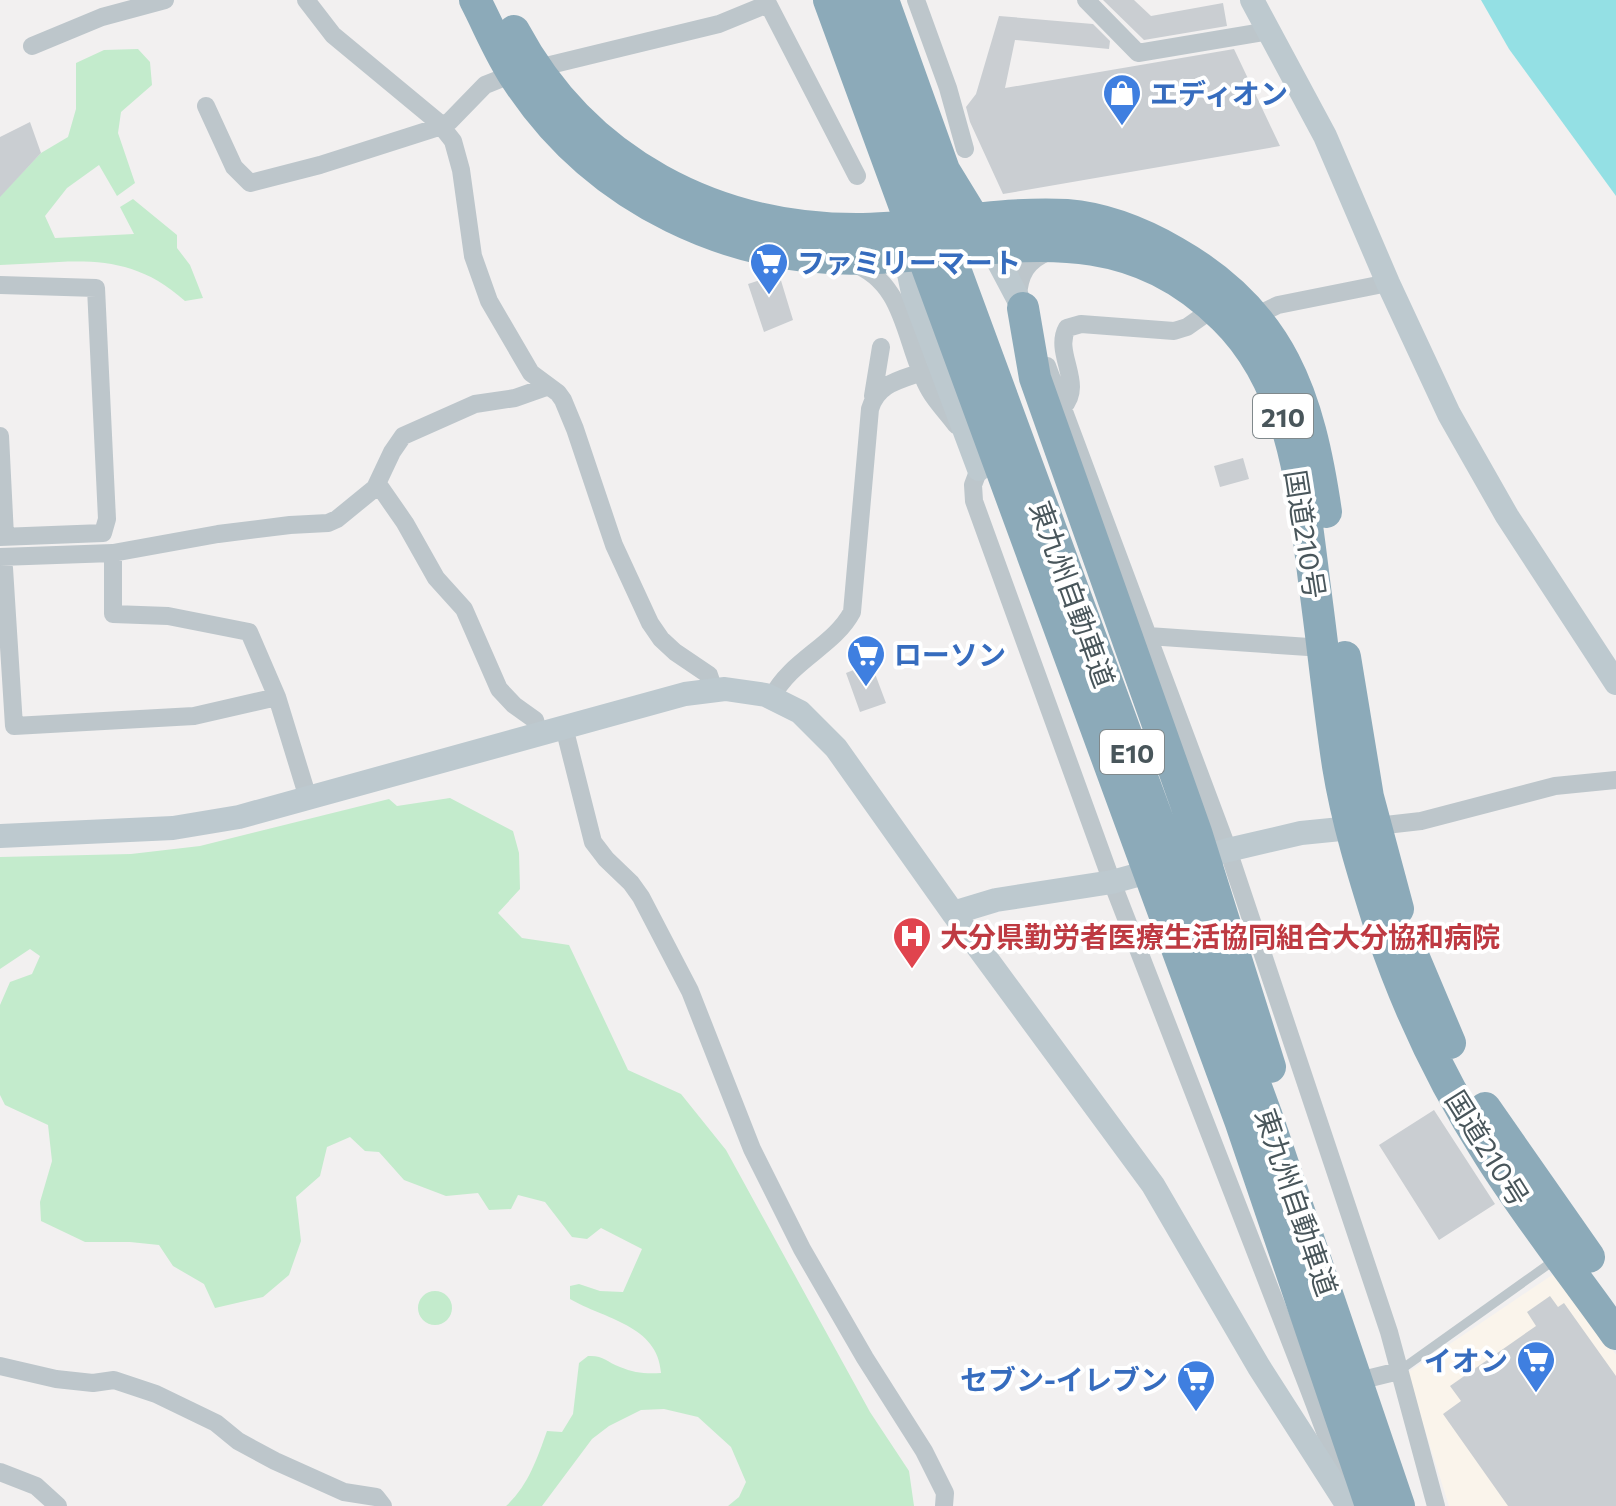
<svg xmlns="http://www.w3.org/2000/svg" width="1616" height="1506" viewBox="0 0 1616 1506" font-family="Commissioner,'Noto Sans JP',sans-serif">
<style>
.commercial{fill:#faf4eb}
.green{fill:#c3ebcc}
.water{fill:#94e0e4}
.building{fill:#caced2}
.lines{fill:none;stroke-linecap:round;stroke-linejoin:round}
.lane{stroke:#bdc6cb;stroke-width:9}
.street{stroke:#bdc6cb;stroke-width:18}
.secondary{stroke:#bdc9cf;stroke-width:24}
.highway{stroke:#8caab9;stroke-width:32}
.labels{text-anchor:middle;dominant-baseline:central;stroke-width:8;stroke-linejoin:round;paint-order:stroke}
.shield{fill:#fff;stroke:#80898c;stroke-width:2}
.shield-label{font-size:26px;font-weight:bold;fill:#49565b}
.shop-label{font-size:28px;font-weight:bold;fill:#366cbe;stroke:#fff;text-anchor:start}
.street-label{font-size:28px;fill:#49565b;stroke:#fff}
.health-label{font-size:28px;font-weight:bold;fill:#be3a42;stroke:#fff;text-anchor:start}
</style>
<rect width="100%" height="100%" fill="#f2f0f0"/>
<path class="commercial" d="M1558 1271 1616 1355V1506H1449L1407 1373Z"/>
<path class="green" d="M138 49 150 62 152 85 121 112 118 133 135 183 117 196 99 165 67 188 45 216 55 238 134 234 120 207 133 199 177 235V248L190 265 203 298 185 301C126 248 73 263 0 265V196L41 153 68 137 76 109V63L104 50Z
M450 798 513 831 519 853 520 889 498 913 522 938 569 945 628 1070 681 1094 726 1150 870 1412 909 1471 914 1506H728L739 1497 746 1482 731 1447 698 1417 664 1409 641 1410 609 1426 592 1439 542 1506H506C528 1486 537 1459 547 1431L562 1432 573 1414 579 1363 588 1356C603 1355 607 1362 620 1367 634 1373 646 1374 661 1373 658 1325 604 1319 570 1299V1286L579 1284 600 1291 623 1292 642 1249 601 1228 587 1239 572 1237 545 1202 518 1195 511 1209 489 1210 478 1193 446 1196 404 1180 379 1152 365 1151 350 1137 327 1147 320 1176 296 1197 301 1241 289 1275 263 1297 215 1308 204 1284 173 1266 159 1245 130 1242H85L41 1221 40 1202 52 1161 48 1125 5 1105 0 1095V1005L10 982 32 974 40 956 30 949 0 969V857L131 854 200 846 389 799 397 806Z
M418 1308a17 17 0 1 1 34 0a17 17 0 1 1-34 0Z"/>
<path class="water" d="M1481 0H1616V196L1509 49Z"/>
<path class="building" d="M1103 0H1134L1151 16 1223 3 1227 26 1144 40Z
M999 16 1093 24 1110 41 1109 49 1015 40 1005 88 1234 49 1280 146 1003 194 970 122 966 107 976 94Z
M30 122 41 153 0 197V137Z
M779 274 793 320 764 332 748 284Z
M1243 458 1249 479 1220 487 1214 466Z
M871 663 886 703 860 712 846 673Z
M1434 1110 1495 1204 1439 1240 1379 1145Z
M1550 1296 1558 1307 1564 1303 1616 1376V1506H1508L1443 1414 1461 1401 1450 1386 1536 1326 1527 1312Z"/>
<g class="lines">
<path class="lane" d="M1399 1371 1556 1259"/>
<path class="street" d="M306 0 333 35 438 122 453 141 461 170 473 256 489 301 531 373 558 393 563 400 575 429 614 545 650 623 661 639 675 652 709 675 714 690
M766 0 857 176
M916 0 948 88 965 149
M1086 0 1138 53 1269 31
M32 46 102 17 165 0
M206 106 234 167 250 183 320 165 442 126 450 121 485 85 513 74 719 24 768 4
M852 263C908 283 904 347 930 391 937 403 948 414 956 425
M0 285 96 288 107 519 103 533 0 537
M1018 297C1019 275 1027 260 1048 252
M1255 316 1278 305 1388 283
M1047 366 1228 850 1389 1332 1436 1506
M873 396 881 347
M1063 407C1085 384 1053 353 1067 328L1081 324 1174 331 1187 327 1214 308
M0 436 5 536
M979 469 973 485 974 501 1112 882 1310 1392 1335 1458 1343 1488
M378 484 405 523 436 578 464 609 499 689 514 705 535 720 539 734
M113 553V614L168 616 249 632 277 697 308 798
M0 557 113 553 218 534 290 525 328 523 337 519 375 488 392 452 403 436 475 404 515 398 549 386
M0 563 4 568 14 726 194 716 277 697
M1148 636 1323 648
M772 697C791 660 834 646 852 612L870 409C877 384 899 380 922 372
M564 727 593 842 606 859 631 883 641 897 690 991 752 1149 802 1249 865 1358 924 1451 945 1493 944 1506
M1368 827 1421 821 1555 786 1616 780
M0 1366 56 1379 93 1383 114 1380 156 1394 216 1423 238 1441 275 1461 344 1492 376 1497 383 1506
M1350 1383 1399 1371
M0 1472 36 1486 58 1506"/>
<path class="secondary" d="M1252 0 1325 136 1388 283 1449 414 1507 516 1616 683
M986 238 1023 308
M908 240 909 274 913 293 979 469
M0 836 173 828 239 817 685 694 725 689 766 695 800 712 836 748 953 913 1153 1185 1259 1367 1348 1506
M953 913 996 900 1112 882 1228 850 1301 833 1351 828"/>
<path class="highway" d="M475 0C489 27 500 55 517 80 596 200 733 266 875 258 1007 252 1117 213 1224 318 1295 387 1303 495 1315 588 1323 647 1329 707 1338 766 1347 822 1364 876 1381 930 1408 1010 1444 1085 1489 1155 1528 1217 1574 1275 1616 1334
M829 0 1241 1123 1371 1506
M856 0 1266 1114 1399 1506
M883 0 944 170 974 219
M514 31C584 162 716 231 863 229 931 228 999 211 1067 215 1106 218 1142 233 1175 252 1282 313 1309 396 1326 512
M1023 308 1035 378 1196 832 1270 1067
M1345 657 1368 797 1398 909
M1412 953 1450 1043
M1485 1108 1589 1257"/>
</g>
<defs>
<g id="shop-pin" transform="scale(2)"><path d="M0 17L-7.5 6A9.5 9.5 0 1 1 7.5 6Z" fill="#3f7fe0" stroke="#fff"/><path d="M-5-2.5h2.3a2.7 3.5 0 0 1 5.4 0H5L5.5 6h-11ZM-1.5-2.5h3a1.5 2.3 0 0 0-3 0Z" fill="#fff"/></g>
<g id="supermarket-pin" transform="scale(2)"><path d="M0 17L-7.5 6A9.5 9.5 0 1 1 7.5 6Z" fill="#3f7fe0" stroke="#fff"/><path d="M-6-5.5h2.5l.6 2H6L4.5 2H-2.5L-4.4-4H-6ZM-1.5 3.2a1.3 1.3 0 1 0 .1 0ZM3 3.2a1.3 1.3 0 1 0 .1 0Z" fill="#fff"/></g>
<g id="hospital-pin" transform="scale(2)"><path d="M0 17L-7.5 6A9.5 9.5 0 1 1 7.5 6Z" fill="#e0444e" stroke="#fff"/><path d="M-5-5h3v3.5h4V-5h3V5h-3V1.5h-4V5h-3Z" fill="#fff"/></g>
</defs>
<g fill-rule="evenodd">
<use href="#shop-pin" x="1122" y="93"/>
<use href="#supermarket-pin" x="769" y="262"/>
<use href="#supermarket-pin" x="866" y="654"/>
<use href="#hospital-pin" x="912" y="936"/>
<use href="#supermarket-pin" x="1536" y="1360"/>
<use href="#supermarket-pin" x="1196" y="1379"/>
</g>
<g class="labels">
<g class="shield">
<rect x="1253" y="394" width="60" height="44" rx="6"/>
<rect x="1100" y="730" width="64" height="44" rx="6"/>
</g>
<g class="shield-label">
<text x="1283" y="416">210</text>
<text x="1132" y="752">E10</text>
</g>
<g class="shop-label">
<text x="1150" y="93">エディオン</text>
<text x="797" y="262">ファミリーマート</text>
<text x="894" y="654">ローソン</text>
<text x="1508" y="1360" text-anchor="end">イオン</text>
<text x="1168" y="1379" text-anchor="end">セブン-イレブン</text>
</g>
<g class="street-label">
<text transform="translate(1306 534) rotate(81)">国道210号</text>
<text transform="translate(1073 594) rotate(70)">東九州自動車道</text>
<text transform="translate(1488 1148) rotate(58)">国道210号</text>
<text transform="translate(1297 1202) rotate(71)">東九州自動車道</text>
</g>
<g class="health-label">
<text x="940" y="936">大分県勤労者医療生活協同組合大分協和病院</text>
</g>
</g>
</svg>
